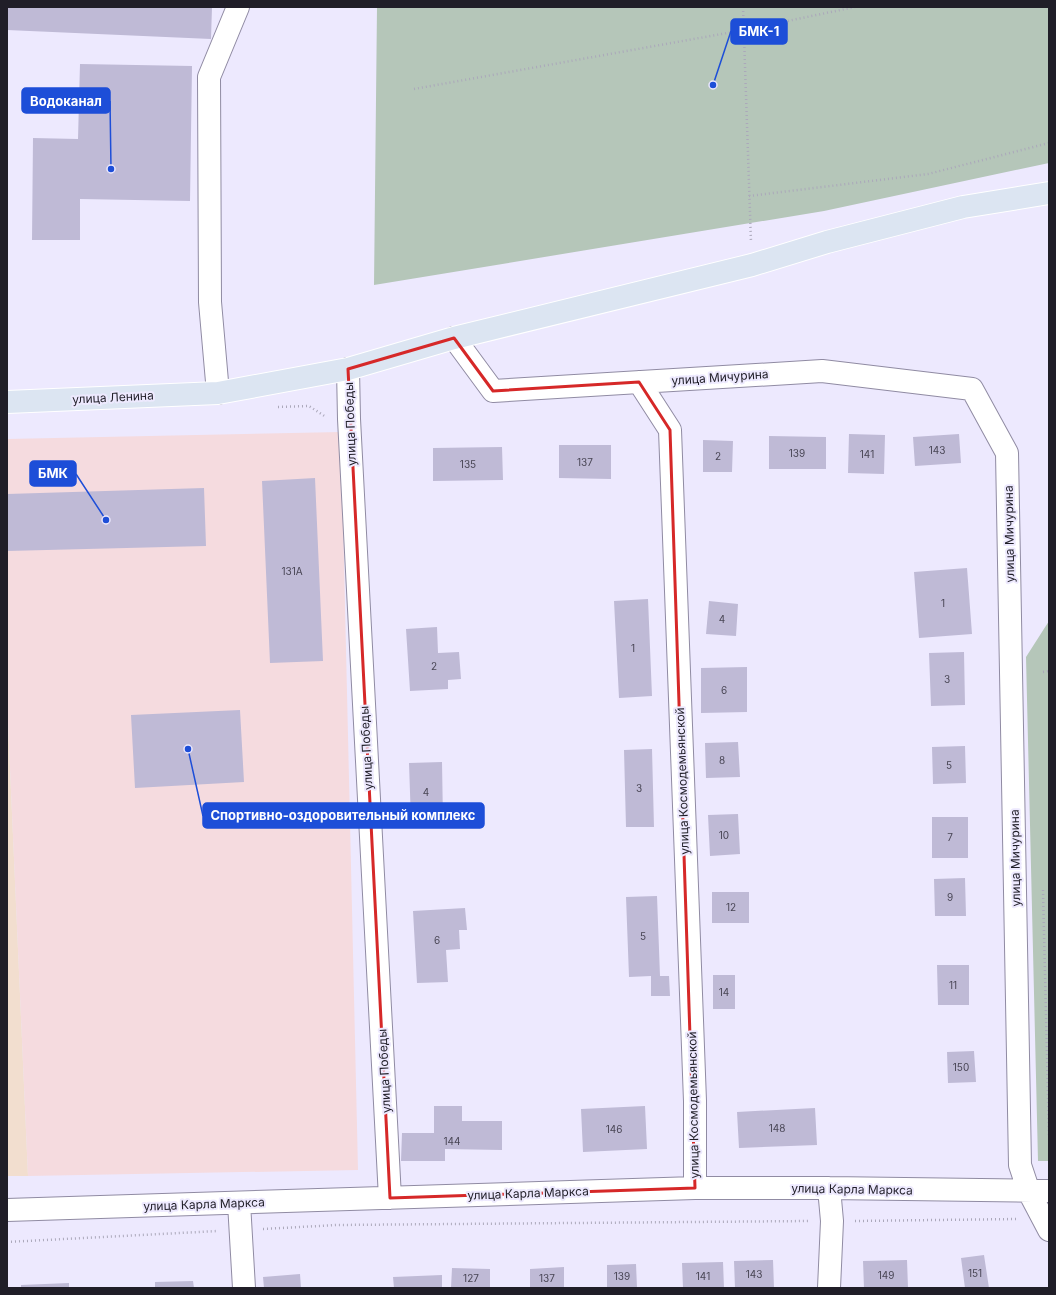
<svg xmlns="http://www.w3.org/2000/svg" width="1056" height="1295" viewBox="0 0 1056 1295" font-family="Inter,sans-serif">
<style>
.education{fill:#f5dbdf}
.medical{fill:#f2decf}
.green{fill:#b5c6b9}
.building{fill:#bfbad6}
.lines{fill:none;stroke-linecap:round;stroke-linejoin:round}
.minor-casing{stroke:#908ba3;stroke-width:24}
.major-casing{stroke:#fff;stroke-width:24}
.path{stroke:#aba8ba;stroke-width:2.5;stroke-dasharray:1 3;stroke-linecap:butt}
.minor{stroke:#fff;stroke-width:22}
.major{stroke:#dce5f2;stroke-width:22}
.marked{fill:none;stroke:#d62828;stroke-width:3;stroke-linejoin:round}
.labels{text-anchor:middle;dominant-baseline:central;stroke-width:4;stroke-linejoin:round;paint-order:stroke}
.number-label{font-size:10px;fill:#484554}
.street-label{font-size:12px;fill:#201e28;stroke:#ede9fe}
.leader{fill:none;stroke:#1d4ed8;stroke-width:1.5}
.callout-dot{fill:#1d4ed8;stroke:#ede9fe;stroke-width:1.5}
.callout{fill:#1d4ed8;stroke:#1d4ed8;stroke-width:1.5}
.callout-label{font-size:13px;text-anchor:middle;font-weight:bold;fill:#fff}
</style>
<rect width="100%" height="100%" fill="#ede9fe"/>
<path class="education" d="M341 432 358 1170 28 1176 7 700V439Z"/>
<path class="medical" d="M7 700 28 1176H7Z"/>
<path class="green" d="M377 7H1049V163L824 211 374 285Z
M1049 621V1161H1038L1026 657Z"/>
<path class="building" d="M7 7H212L211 39 7 30Z
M80 64 192 66 190 201 80 199V240H32L33 138 78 139Z
M849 434 885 435 884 474 848 473Z
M959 434 961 463 915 466 913 437Z
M769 436 826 437V469H769Z
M703 440 733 441 732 472H703Z
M559 445H611V479L559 478Z
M502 447 503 480 433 481V448Z
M315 478 323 661 270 663 262 481Z
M204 488 206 546 7 551V494Z
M967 568 972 634 919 638 914 572Z
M648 599 652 696 619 698 614 601Z
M709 601 738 604 736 636 706 634Z
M437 627 438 653 459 652 461 679 448 680V689L410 691 406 629Z
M964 652 965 705 931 706 929 653Z
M747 667V712L701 713V668Z
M240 710 244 782 135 788 131 715Z
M738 742 740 777 706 778 705 743Z
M965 746 966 783 933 784 932 747Z
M652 749 654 827H626L624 750Z
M442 762 443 821 411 822 409 763Z
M738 814 740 854 710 856 708 815Z
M932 817H968V858H932Z
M965 878 966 916H935L934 879Z
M712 892H749V923H712Z
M657 896 660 976H669L670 996H651V976L629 977 626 897Z
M465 908 467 930H459L460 949 446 950 448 982 417 983 413 911Z
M937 965H969V1005H938Z
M713 975H735V1009H713Z
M974 1051 976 1082 948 1083 947 1052Z
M434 1106H462V1121H502V1150L445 1149V1161H401L402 1133H434Z
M645 1106 647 1149 583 1152 581 1109Z
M815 1108 817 1145 739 1148 737 1112Z
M984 1255 989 1288H965L961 1258Z
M773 1260 774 1288H735L734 1261Z
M907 1260 908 1288H864L863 1261Z
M723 1262 724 1288H683L682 1263Z
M636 1264 637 1288H607V1265Z
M564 1267V1288H530V1269Z
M452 1268 490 1269V1288H451Z
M300 1274 301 1288H264L263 1277Z
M442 1275V1288H394L393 1277Z
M193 1281 194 1288H155V1282Z
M69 1283V1288H21V1285Z"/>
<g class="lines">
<g class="minor-casing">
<path id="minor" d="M454 338 493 391 822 371 972 389 1007 453 1020 1165 1029 1192 1049 1230
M348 369 349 419 390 1198
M639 382 670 430 695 1101V1188
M218 393 210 302 209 77 238 7
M829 1188 832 1221 829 1288
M239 1203 244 1288
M7 1210 695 1188H829L1049 1191"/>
</g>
<g class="major-casing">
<path id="major" d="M7 402 218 393 348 369 454 338 752 265 827 242 963 207 1049 193"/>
</g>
<path class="path" d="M743 7 751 242
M414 89 744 30 855 7
M749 196 928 174 1049 143
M278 407 309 406 326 417
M1043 672 1049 671
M1043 890 1049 1138
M855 1221 1018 1219
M263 1229 337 1225 810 1221
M7 1242 218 1231"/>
<use href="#minor" class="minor"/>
<use href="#major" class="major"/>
</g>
<path class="marked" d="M454 338 493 391 639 382 670 430 695 1188 390 1198 348 369Z"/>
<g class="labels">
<g class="number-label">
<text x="937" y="450">143</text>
<text x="797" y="453">139</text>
<text x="867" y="454">141</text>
<text x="718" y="456">2</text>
<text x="585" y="462">137</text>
<text x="468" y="464">135</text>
<text x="292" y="571">131А</text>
<text x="943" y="603">1</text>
<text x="722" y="619">4</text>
<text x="633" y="648">1</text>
<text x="434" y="666">2</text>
<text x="947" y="679">3</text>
<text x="724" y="690">6</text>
<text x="722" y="760">8</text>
<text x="949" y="765">5</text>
<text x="639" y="788">3</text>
<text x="426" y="792">4</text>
<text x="724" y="835">10</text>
<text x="950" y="837">7</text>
<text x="950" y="897">9</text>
<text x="731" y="907">12</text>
<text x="643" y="936">5</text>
<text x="437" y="940">6</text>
<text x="953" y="985">11</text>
<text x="724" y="992">14</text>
<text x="961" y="1067">150</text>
<text x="777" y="1128">148</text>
<text x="614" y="1129">146</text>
<text x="452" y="1141">144</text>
<text x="975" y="1273">151</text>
<text x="754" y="1274">143</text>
<text x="886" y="1275">149</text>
<text x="622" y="1276">139</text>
<text x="703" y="1276">141</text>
<text x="471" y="1278">127</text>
<text x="547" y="1278">137</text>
</g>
<g class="street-label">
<text transform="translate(720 377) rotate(-4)">улица Мичурина</text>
<text transform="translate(113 397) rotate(-3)">улица Ленина</text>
<text transform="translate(350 424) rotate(-92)">улица Победы</text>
<text transform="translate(1009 534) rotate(-91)">улица Мичурина</text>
<text transform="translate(366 748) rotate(-93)">улица Победы</text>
<text transform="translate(682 781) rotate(-92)">улица Космодемьянской</text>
<text transform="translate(1015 858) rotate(-91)">улица Мичурина</text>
<text transform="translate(384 1071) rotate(-93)">улица Победы</text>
<text transform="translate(693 1105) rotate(-91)">улица Космодемьянской</text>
<text transform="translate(852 1189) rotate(1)">улица Карла Маркса</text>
<text transform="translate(528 1193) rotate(-2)">улица Карла Маркса</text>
<text transform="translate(204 1204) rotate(-2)">улица Карла Маркса</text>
</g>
</g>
<path class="leader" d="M713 85L731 31M111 169L110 101M106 520L76 474M188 749L203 816"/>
<g class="callout-dot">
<circle cx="713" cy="85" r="4"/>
<circle cx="111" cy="169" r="4"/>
<circle cx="106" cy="520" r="4"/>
<circle cx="188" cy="749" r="4"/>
</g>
<g class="callout">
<rect x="731" y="19" width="56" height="25" rx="4"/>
<rect x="22" y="88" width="88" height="25" rx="4"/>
<rect x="30" y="461" width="46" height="25" rx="4"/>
<rect x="203" y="803" width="281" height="25" rx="4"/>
</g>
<g class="callout-label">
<text x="759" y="36">БМК-1</text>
<text x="66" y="106">Водоканал</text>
<text x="53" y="478">БМК</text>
<text x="343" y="820">Спортивно-оздоровительный комплекс</text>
</g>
<rect width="1056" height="1295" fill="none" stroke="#201e28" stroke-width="16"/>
</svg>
